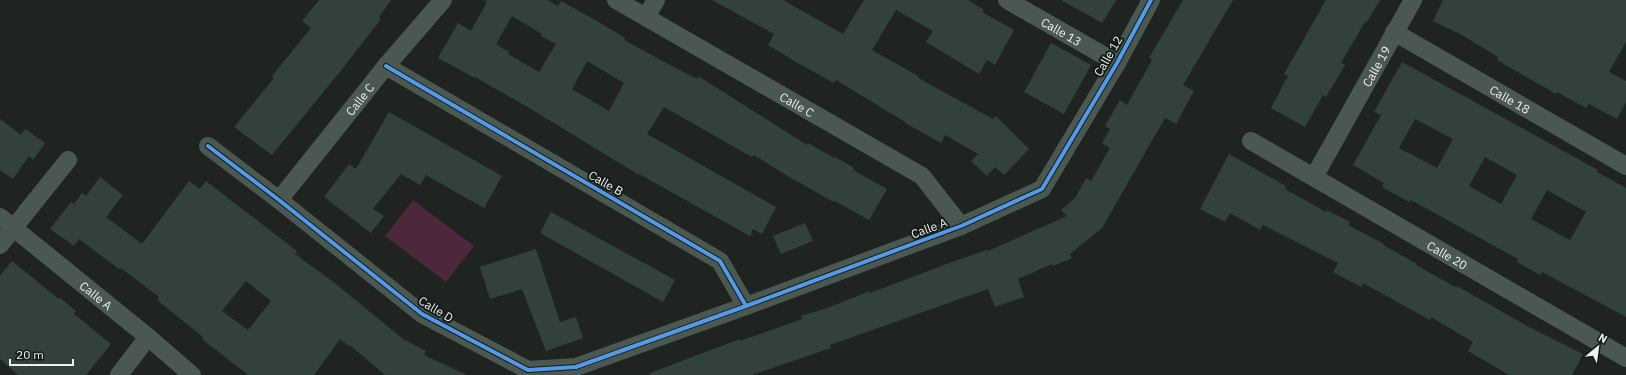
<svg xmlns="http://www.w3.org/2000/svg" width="1626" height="375" viewBox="0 0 1626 375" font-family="'IBM Plex Sans',sans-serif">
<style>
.green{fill:#4d273c}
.building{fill:#33413c;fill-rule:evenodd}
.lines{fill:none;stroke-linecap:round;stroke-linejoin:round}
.minor{stroke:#4a5851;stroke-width:18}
.cycleway-casing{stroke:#131c18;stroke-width:6}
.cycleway{stroke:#5399e6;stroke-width:4}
.labels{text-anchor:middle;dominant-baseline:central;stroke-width:4;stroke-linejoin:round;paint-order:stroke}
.street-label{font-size:12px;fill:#ecf2ef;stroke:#131c18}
</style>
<rect width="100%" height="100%" fill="#1f2421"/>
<path class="green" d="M413 200 474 246 446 282 385 236Z"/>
<path class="building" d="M319 0H391L379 17 381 19 339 73 272 155 234 127 274 78 272 76 311 28 302 21Z
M484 0H547L558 6 561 1 597 21 625 38 624 40 670 65 697 79 698 76 807 145 808 143 834 158 835 157 854 168 853 170 887 189 869 220 835 201 834 202 789 177 754 155 752 157 664 107 647 134 776 207 762 234 753 229 750 236 639 174V175L531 109 475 77V78L438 58 458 23 471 31 487 2ZM512 16 542 34 541 36 556 44 539 72 508 54 509 52 496 44ZM587 61 624 83 609 111 572 89Z
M712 0H783L843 34 864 0H968L984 10 982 12 1014 30 995 65 987 60 979 74 926 42 933 31 896 10 872 50 918 76V78L993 119 996 116 1029 149 1004 175 995 167 987 176 971 161 978 154 945 135 941 143 905 123V122L836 80 834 83 796 62 768 45 774 34Z
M1061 0H1116L1102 23Z
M1183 0H1233L1183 85 1194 91 1176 124 1165 118 1102 228 1070 254 1072 258 1053 266 1052 264 1018 279 1024 297 995 307 988 289 830 345 831 348 752 375H650V373L740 339V341L802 319 801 316 827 308 870 291V293L952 262 987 250 988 251 1067 216 1061 210 1075 198 1086 178 1091 181 1110 148 1102 143 1110 129 1105 126 1120 100 1127 105 1152 60 1149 58Z
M1326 0H1380L1366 23 1365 22 1341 63 1345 65 1326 97 1323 95 1305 127 1271 108 1288 76 1284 74Z
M1443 0H1626V42L1609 72 1626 81V102L1617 119 1589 104 1586 108 1557 92 1556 94 1497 60 1498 57 1462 35 1433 21Z
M1051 43 1091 65 1064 114 1024 92Z
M1402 62 1598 170 1597 172 1626 188V317L1542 272 1540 275 1517 262 1518 259 1411 200 1409 202 1382 187 1384 183 1353 165 1381 115 1374 112ZM1415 119 1453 139 1437 168 1399 148ZM1485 157 1517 175 1501 204 1469 186ZM1547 190 1586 212 1570 240 1531 219Z
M389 112 502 176 484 208 426 175 420 185 401 174 373 209 384 216 371 233 324 197 349 164 356 169Z
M0 119 21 135 25 129 45 143 33 160 29 156 13 179 0 170Z
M1229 154 1286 186 1285 189 1326 212 1327 210 1350 222 1348 225 1384 244 1383 245 1417 264 1416 265 1457 288V286L1529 327 1583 354 1572 375H1509L1468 351 1473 342 1431 317 1430 320 1363 283 1361 287 1333 272 1338 263 1263 225 1260 230 1230 213 1225 222 1200 209Z
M100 177 123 195 106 217 142 244 189 181 200 189 206 181 297 251 295 254 336 284 403 339 426 351 424 355 467 375H385L351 346 350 347 340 339 314 375H248L202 339 203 337 157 300 159 297 121 268 119 269 79 239 74 246 50 229 71 202 74 204 82 193 86 196ZM246 281 271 301 248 330 222 311Z
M551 212 675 280 663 302 540 233Z
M805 223 813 241 781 254 773 236Z
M536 249 560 322 576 317 583 338 546 351 522 289 490 299 480 267Z
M12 261 59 299 60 298 76 311 74 314 111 344 86 375H18L0 359V276Z"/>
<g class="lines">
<g class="minor">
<path id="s1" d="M616 0 922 176 961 226"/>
<path id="s2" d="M1007 0 1117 63"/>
<path d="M646 17 656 0"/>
<path id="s3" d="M1394 32 1626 166"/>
<path d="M386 66 720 261 746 306"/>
<path id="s4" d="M1251 141 1626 358"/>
<path d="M208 146 279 200 422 314 528 370 576 367 746 306 961 226 1042 189 1117 63 1151 0"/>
<path id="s5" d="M1314 177 1413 0"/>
<path id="s6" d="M279 200 386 66 443 0"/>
<path id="s7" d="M0 217 148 337 192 375"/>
<path d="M0 245 68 160"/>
<path d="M119 375 148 337"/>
</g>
<g class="cycleway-casing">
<path id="cycleway" d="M386 66 720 261 746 306
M208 146 279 200 422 314 528 370 576 367 746 306 961 226 1042 189 1117 63 1151 0"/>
</g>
<use href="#cycleway" class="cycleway"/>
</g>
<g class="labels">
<g class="street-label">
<text stroke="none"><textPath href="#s2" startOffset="63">Calle 13</textPath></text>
<text transform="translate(1108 56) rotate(-60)">Calle 12</text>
<text stroke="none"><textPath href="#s5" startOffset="127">Calle 19</textPath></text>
<text stroke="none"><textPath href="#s6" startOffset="129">Calle C</textPath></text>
<text stroke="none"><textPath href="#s3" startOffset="134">Calle 18</textPath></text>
<text stroke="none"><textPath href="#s1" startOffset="209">Calle C</textPath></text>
<text transform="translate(606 183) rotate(30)">Calle B</text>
<text transform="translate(929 228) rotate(-20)">Calle A</text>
<text stroke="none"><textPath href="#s4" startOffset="227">Calle 20</textPath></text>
<text stroke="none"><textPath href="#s7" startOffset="124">Calle A</textPath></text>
<text transform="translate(436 309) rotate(31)">Calle D</text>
</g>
</g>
<g transform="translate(1598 347) rotate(29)" stroke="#131c18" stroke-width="3" paint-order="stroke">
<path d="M0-3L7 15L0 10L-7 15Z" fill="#ecf2ef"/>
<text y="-6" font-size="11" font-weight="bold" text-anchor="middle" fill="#ecf2ef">N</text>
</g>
<path d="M10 359v6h63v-6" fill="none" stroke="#ecf2ef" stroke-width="2"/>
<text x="16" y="359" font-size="12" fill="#ecf2ef" stroke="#131c18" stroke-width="3" paint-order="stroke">20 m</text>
</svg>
